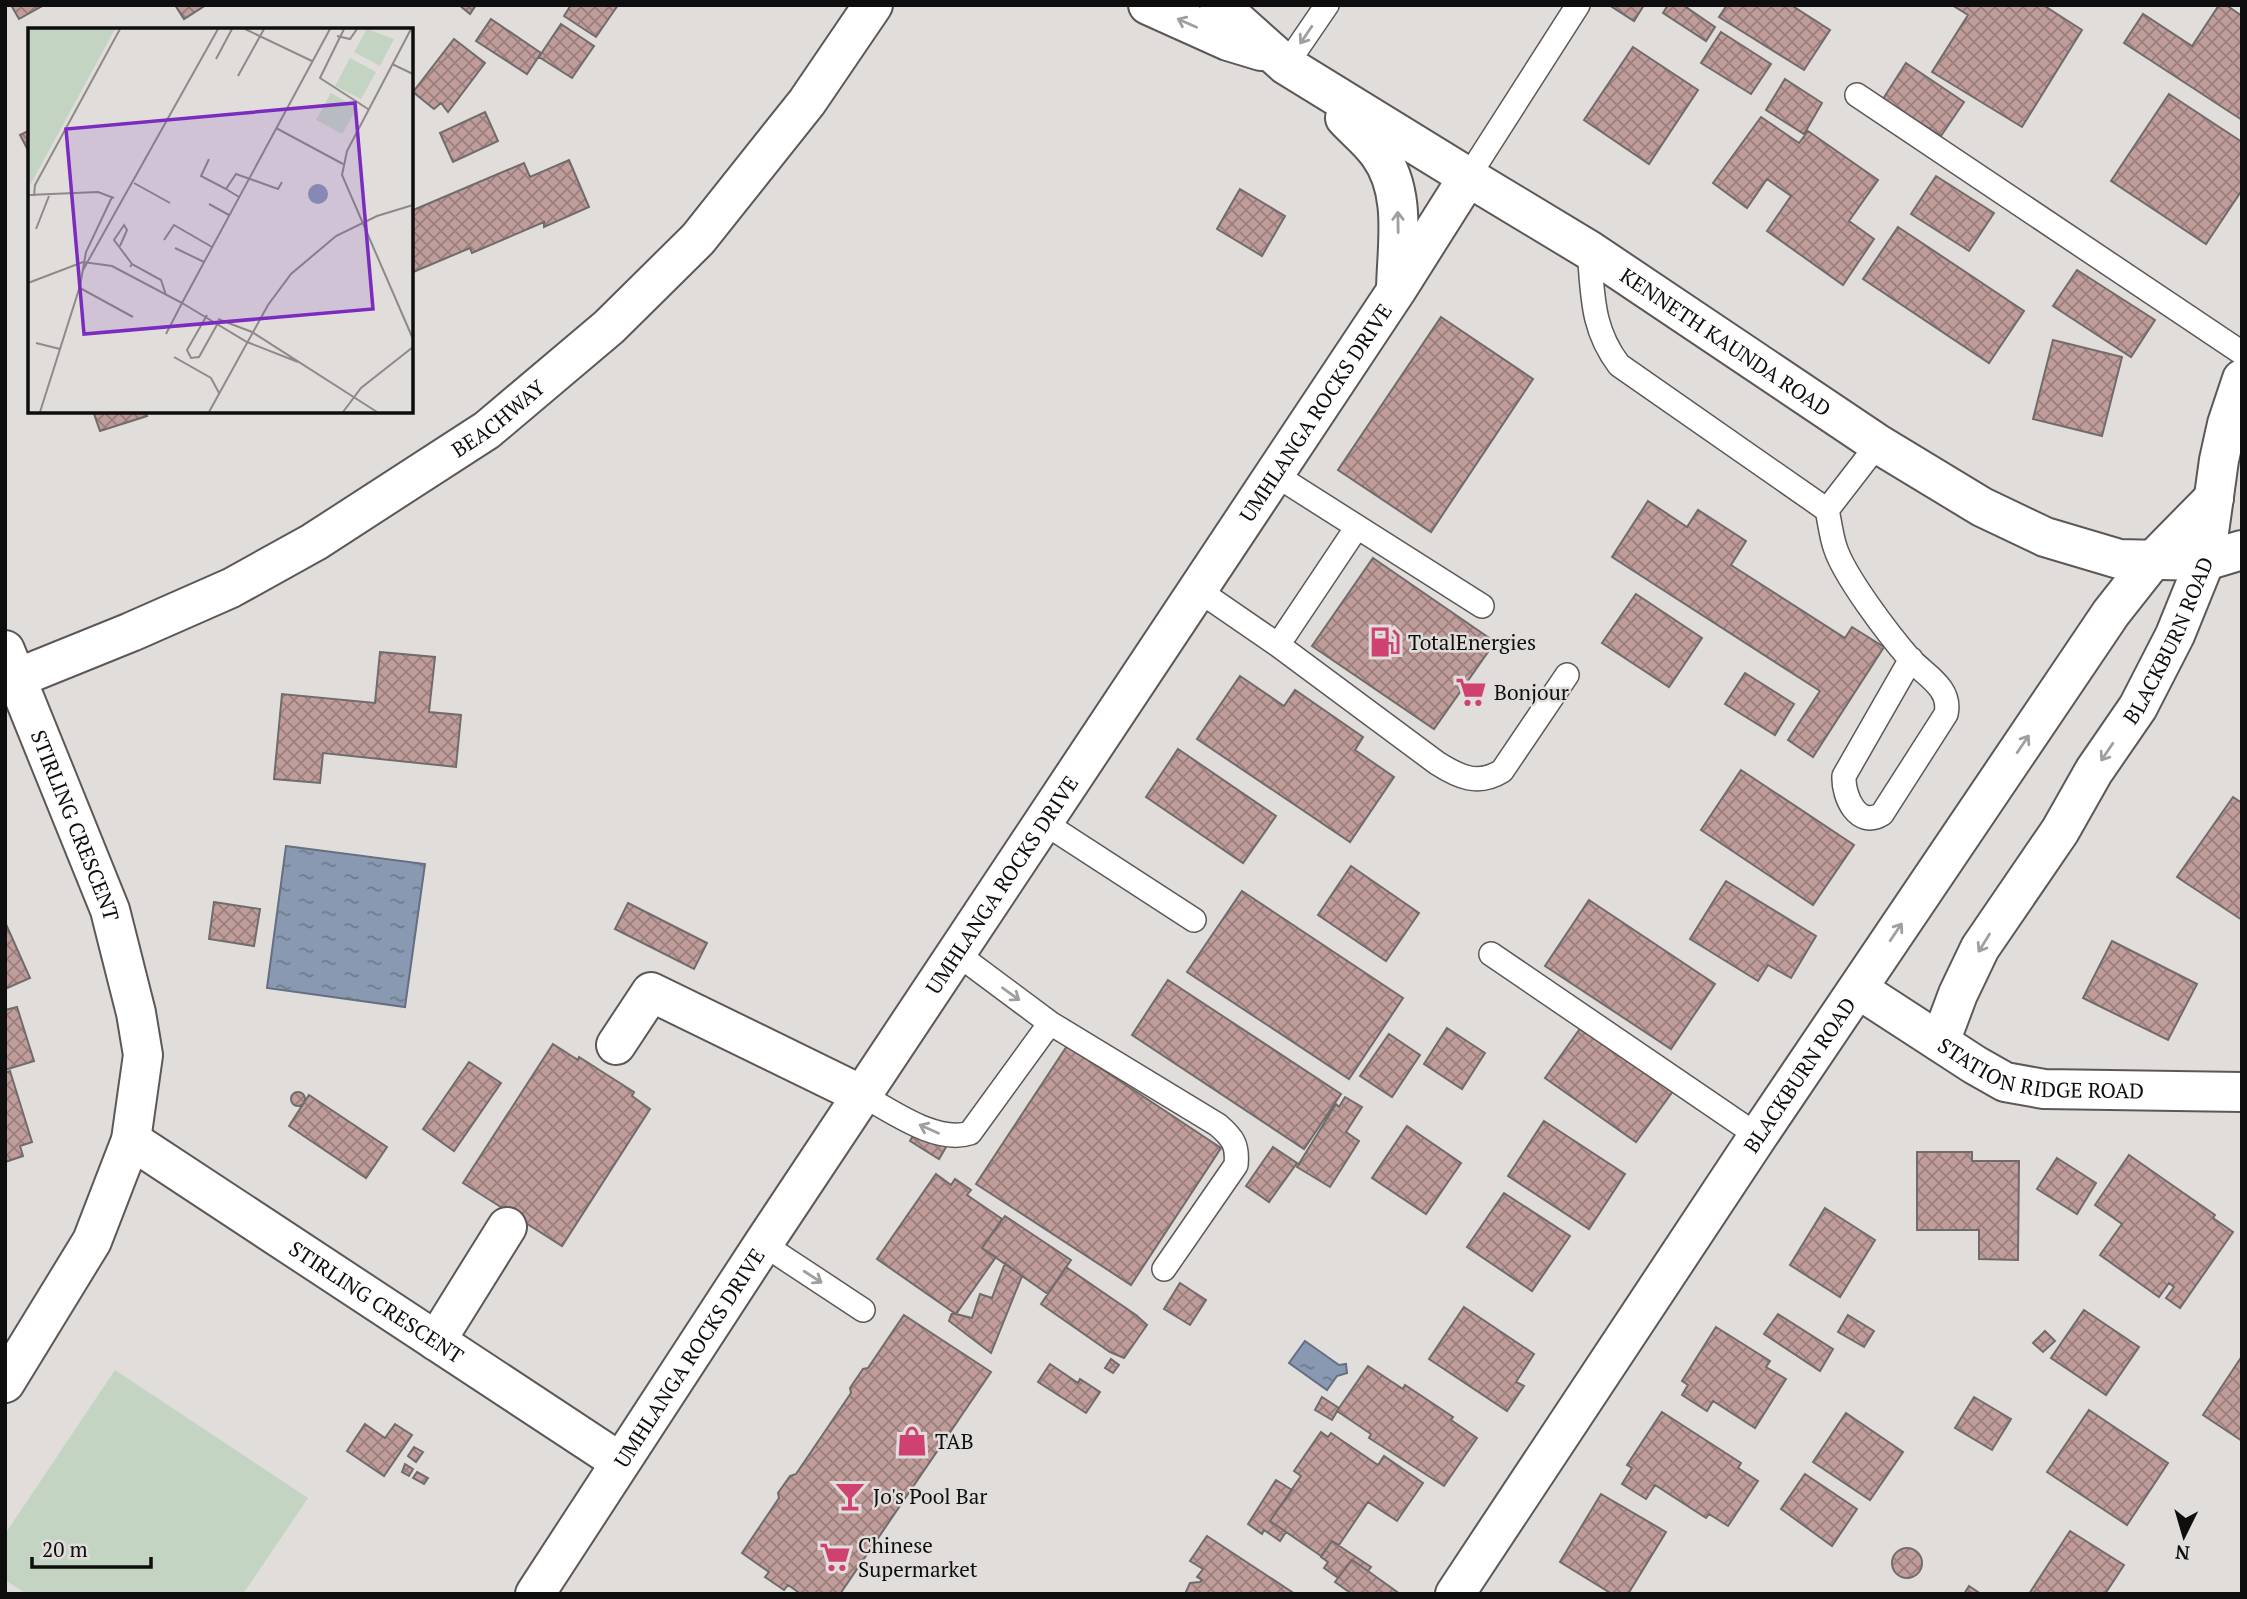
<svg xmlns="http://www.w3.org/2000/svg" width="2247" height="1599" viewBox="0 0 2247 1599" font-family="'PT Serif',serif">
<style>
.pitch{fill:#c3d4c2}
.water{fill:url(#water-ripples);stroke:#646f81;stroke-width:2}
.building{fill:url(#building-cross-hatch);stroke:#706c6c;stroke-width:2}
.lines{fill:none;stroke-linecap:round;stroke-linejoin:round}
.lane-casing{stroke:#5b5857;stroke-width:26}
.street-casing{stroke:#5b5857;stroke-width:42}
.secondary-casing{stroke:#5b5857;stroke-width:42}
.lane{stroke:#fff;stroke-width:23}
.street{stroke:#fff;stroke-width:38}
.secondary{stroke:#fff;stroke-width:38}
.oneway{stroke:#9f9f9f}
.labels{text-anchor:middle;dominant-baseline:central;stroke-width:5;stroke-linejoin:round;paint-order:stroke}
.street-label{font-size:21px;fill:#0f0e0e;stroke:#e1dddb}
.poi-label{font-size:21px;fill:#0f0e0e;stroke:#e1dddb;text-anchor:start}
.inset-road{fill:none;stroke:#8d8a89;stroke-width:2}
.view{fill:#7b2cbf;fill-opacity:0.15;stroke:#7b2cbf;stroke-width:3.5}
.inset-edge{fill:none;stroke:#0f0e0e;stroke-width:3.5}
</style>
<defs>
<pattern id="water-ripples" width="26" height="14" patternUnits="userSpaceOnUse" patternTransform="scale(1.75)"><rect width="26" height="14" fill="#8999b2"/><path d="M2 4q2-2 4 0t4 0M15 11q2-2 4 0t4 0" fill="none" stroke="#6e7b8f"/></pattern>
<pattern id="building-cross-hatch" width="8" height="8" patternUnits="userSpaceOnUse" patternTransform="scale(1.75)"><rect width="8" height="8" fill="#c09d9a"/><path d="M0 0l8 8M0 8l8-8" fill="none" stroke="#9a7e7c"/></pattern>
</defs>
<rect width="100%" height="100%" fill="#e1dddb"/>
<path class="pitch" d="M115 1370 308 1498 243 1594H27L5 1580V1534Z"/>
<path class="water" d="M286 846 425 864 405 1007 267 988Z
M1305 1341 1339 1365 1346 1364 1347 1373 1337 1376 1327 1390 1289 1363Z"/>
<path class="building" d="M11 5H44L19 19Z
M175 5H206L184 19Z
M459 5H476L470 14Z
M571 5H618L596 37 564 16Z
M1609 5H1644L1634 21Z
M1668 5H1683L1715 27 1706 41 1663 13Z
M1727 5H1791L1830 30 1804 70 1719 17Z
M1952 5H2043L2082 30 2022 127 1932 72 1968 15Z
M2219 5H2226L2242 16V120L2124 43 2143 14 2192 46Z
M491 19 541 53 527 74 476 41Z
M561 24 594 46 572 78 539 57Z
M1721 32 1771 64 1751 94 1701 63Z
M454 39 485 63 448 112 441 103 434 109 413 92Z
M1633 47 1698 90 1649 164 1584 120Z
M1906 63 1964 102 1941 136 1883 99Z
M1785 79 1822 103 1804 134 1766 110Z
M2169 94 2242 142V190L2206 244 2111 181Z
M485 112 498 141 453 162 440 133Z
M1761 117 1799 143 1808 131 1878 180 1849 221 1874 239 1843 285 1767 231 1791 196 1767 179 1747 208 1713 183Z
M30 130V154L20 135Z
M569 160 589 207 544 227V222L472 253 470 248 411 273V211L524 163 530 177Z
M1936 176 1994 213 1969 251 1911 214Z
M1240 189 1285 216 1262 256 1217 229Z
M1898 227 2024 311 1989 363 1863 279Z
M2077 270 2155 320 2131 357 2053 306Z
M1441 317 1533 379 1431 532 1338 470Z
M2053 340 2122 357 2102 436 2033 419Z
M93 411H145L147 416 100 431Z
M1648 501 1687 527 1698 510 1746 541 1731 565 1845 638 1852 627 1884 647 1813 757 1788 740 1820 691 1612 557Z
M1373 558 1495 642 1434 729 1312 646Z
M1636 594 1702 638 1669 687 1602 643Z
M380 652 435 657 429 712 461 715 456 767 323 753 320 783 274 779 282 694 375 703Z
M1745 673 1794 704 1775 735 1725 704Z
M1240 676 1284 706 1295 690 1363 737 1355 750 1394 777 1350 842 1197 739Z
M1178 749 1276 816 1243 863 1146 797Z
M1741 770 1854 845 1813 905 1701 830Z
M2233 797 2242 803V920L2177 877Z
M1351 866 1419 913 1386 961 1318 915Z
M1726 881 1816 936 1791 978 1768 965 1758 981 1690 939Z
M1242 891 1403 998 1349 1079 1187 972Z
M1589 900 1715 984 1671 1049 1545 966Z
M214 902 260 909 254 946 209 939Z
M628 903 707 943 694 969 615 929Z
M5 922 30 978 5 989Z
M2112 941 2197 984 2168 1040 2083 998Z
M1168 980 1341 1094 1304 1149 1132 1035Z
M17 1007 34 1061 5 1070V1010Z
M1584 1023 1676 1087 1636 1142 1545 1078Z
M1447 1028 1485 1053 1462 1089 1424 1064Z
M1389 1034 1420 1055 1392 1097 1360 1076Z
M553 1044 578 1060 579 1057 634 1092 632 1096 650 1109 562 1246 463 1183Z
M1067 1046 1221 1148 1131 1285 976 1184Z
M469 1062 501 1083 454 1151 423 1129Z
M10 1071 32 1142 20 1146 23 1156 5 1162V1073Z
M291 1099a7 7 0 1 1 14 0a7 7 0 1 1-14 0Z
M309 1095 387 1147 366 1178 289 1126Z
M1345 1097 1362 1107 1346 1132 1359 1141 1330 1187 1297 1167 1336 1104 1339 1107Z
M1544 1121 1625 1174 1589 1229 1508 1176Z
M1407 1126 1461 1163 1426 1214 1372 1178Z
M917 1129 946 1147 939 1159 910 1141Z
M1273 1147 1297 1163 1269 1202 1246 1186Z
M1917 1152H1972V1161H2019L2018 1260 1979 1259V1230H1917Z
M2129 1155 2215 1215 2213 1218 2233 1232 2180 1308 2166 1298 2174 1287 2169 1283 2159 1297 2100 1255 2122 1224 2095 1205Z
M2057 1158 2096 1183 2077 1214 2037 1189Z
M936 1174 951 1185 955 1179 971 1190 967 1195 1002 1219 982 1248 996 1257 956 1314 877 1259Z
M1504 1193 1570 1236 1532 1291 1467 1247Z
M1825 1208 1875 1240 1840 1297 1790 1265Z
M1005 1216 1071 1260 1048 1294 982 1248Z
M1005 1263 1022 1276 991 1353 949 1321 952 1313 972 1318 980 1294 992 1298Z
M1066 1267 1136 1315 1147 1325 1124 1358 1110 1352 1041 1304Z
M1180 1283 1206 1300 1190 1325 1164 1309Z
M1464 1307 1534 1354 1516 1382 1524 1386 1507 1411 1429 1359Z
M2084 1310 2139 1347 2106 1395 2051 1358Z
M1778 1314 1833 1349 1820 1371 1764 1334Z
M904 1315 991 1372 840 1594H801L788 1585 784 1590 765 1577 769 1572 742 1553 779 1498 778 1493 790 1476 796 1474 851 1393 850 1388 863 1369 868 1368Z
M1848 1315 1874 1331 1864 1347 1838 1332Z
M1716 1327 1770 1361 1766 1367 1786 1379 1755 1428 1713 1401 1707 1411 1682 1395 1688 1385 1682 1381Z
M2045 1331 2055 1341 2043 1352 2033 1343Z
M2242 1356V1441L2203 1415Z
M1111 1359 1119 1365 1113 1373 1105 1368Z
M1050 1364 1078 1383 1080 1379 1100 1392 1086 1413 1038 1382Z
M1368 1366 1403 1389 1405 1385 1453 1417 1451 1420 1477 1438 1444 1486 1369 1438 1371 1434 1337 1411Z
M1322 1397 1339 1408 1332 1420 1315 1410Z
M1974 1397 2011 1419 1992 1450 1955 1428Z
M2089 1410 2168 1463 2127 1525 2047 1472Z
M1662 1412 1741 1463 1738 1468 1758 1481 1728 1526 1709 1514 1706 1518 1655 1485 1646 1499 1622 1484 1632 1468 1627 1465Z
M1846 1413 1903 1452 1870 1500 1813 1462Z
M365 1424 385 1438 395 1424 412 1435 384 1476 347 1451Z
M1321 1432 1328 1437 1331 1433 1378 1465 1384 1456 1423 1483 1397 1521 1368 1502 1339 1545 1332 1541 1321 1556 1270 1521 1301 1476 1294 1471Z
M414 1447 423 1452 416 1462 408 1456Z
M405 1464 413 1469 409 1476 402 1472Z
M417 1472 428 1478 424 1484 413 1478Z
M1805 1474 1857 1509 1832 1546 1781 1509Z
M1276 1480 1292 1490 1270 1521 1286 1532 1280 1541 1264 1530 1262 1534 1248 1524Z
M1601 1494 1666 1532 1628 1594H1612L1560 1562Z
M2070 1531 2124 1565 2105 1594H2029Z
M1207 1536 1295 1594H1185L1190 1583 1200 1582 1202 1580 1197 1577 1203 1569 1190 1561Z
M1332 1541 1371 1567 1368 1571 1352 1560 1338 1578 1324 1568 1328 1562 1321 1557Z
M1892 1563a15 15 0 1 1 30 0a15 15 0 1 1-30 0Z
M1352 1560 1368 1571 1400 1594H1352L1335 1582Z
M1969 1586 1981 1594H1964Z"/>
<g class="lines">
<g class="lane-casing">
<path id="lane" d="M1286 65 1327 5
M1857 95 2242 353
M1468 177 1578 5
M1589 250C1593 294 1591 328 1619 365L1827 510 1878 444
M1274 474 1482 606
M1827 510C1830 523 1831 535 1835 547 1844 576 1889 635 1910 659 1925 675 1952 688 1946 714L1882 814C1858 829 1843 797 1844 776L1911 659
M1198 590 1278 645 1437 763C1459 777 1478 786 1502 771L1567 675
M1278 645 1357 527
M1043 822 1194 920
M1491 954 1758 1136
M1050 1023 1218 1125C1233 1138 1238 1145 1236 1165L1164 1269
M862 1095C892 1111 936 1144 970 1133L1050 1023 956 953
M763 1244 863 1310"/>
</g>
<g class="street-casing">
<g id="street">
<path id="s1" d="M1468 177 1589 250 1878 444 1982 507 2045 537 2119 559 2205 561 2242 550"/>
<path id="s2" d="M5 650 110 910 136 1013 143 1055 131 1140 92 1241 5 1383"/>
<path id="s3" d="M5 683 131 632 231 588 314 542 487 430 609 327 698 239 807 102 873 5"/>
<path id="s4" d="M1858 989 1975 1065 2005 1082 2044 1089 2242 1092"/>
<path id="s5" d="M1940 1042 1958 994 1980 948 2060 831 2094 771 2138 707 2175 635 2205 561 2219 460 2227 424 2242 379"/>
<path d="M616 1045 651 992 862 1095"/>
<path id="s6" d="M131 1140 620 1462"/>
<path d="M436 1341 507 1227"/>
<path id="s7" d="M1455 1594 1758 1136 2111 613 2152 561 2214 498"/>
</g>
</g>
<g class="secondary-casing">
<g id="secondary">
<path d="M1148 5 1228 41 1261 51"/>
<path d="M1345 118C1356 130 1370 141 1379 154 1407 192 1397 244 1396 289"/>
<path id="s8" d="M535 1594 763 1244 1396 291 1468 177 1286 65 1219 5"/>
</g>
</g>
<use href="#lane" class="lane"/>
<use href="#street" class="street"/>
<use href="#secondary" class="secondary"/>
</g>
<defs><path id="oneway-shaft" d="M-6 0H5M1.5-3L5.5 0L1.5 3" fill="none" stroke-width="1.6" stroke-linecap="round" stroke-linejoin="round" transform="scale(1.75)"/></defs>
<g class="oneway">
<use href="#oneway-shaft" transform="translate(1187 23) rotate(-156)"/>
<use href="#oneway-shaft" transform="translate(1306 35) rotate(124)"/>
<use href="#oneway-shaft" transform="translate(1398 222) rotate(-91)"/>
<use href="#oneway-shaft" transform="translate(2023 744) rotate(-56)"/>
<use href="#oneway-shaft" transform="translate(2107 752) rotate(124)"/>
<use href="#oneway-shaft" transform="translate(1896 932) rotate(-56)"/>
<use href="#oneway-shaft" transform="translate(1984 943) rotate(122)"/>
<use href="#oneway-shaft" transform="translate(1011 994) rotate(36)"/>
<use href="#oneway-shaft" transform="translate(929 1129) rotate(-156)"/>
<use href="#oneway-shaft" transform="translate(813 1277) rotate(33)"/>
</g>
<defs>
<g id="fuel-bare" transform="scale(2.415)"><path d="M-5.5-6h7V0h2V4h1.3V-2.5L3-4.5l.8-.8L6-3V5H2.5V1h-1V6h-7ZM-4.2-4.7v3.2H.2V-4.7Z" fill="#ce4171" stroke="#e1dddb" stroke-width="2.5" paint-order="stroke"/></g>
<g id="supermarket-bare" transform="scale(2.415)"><path d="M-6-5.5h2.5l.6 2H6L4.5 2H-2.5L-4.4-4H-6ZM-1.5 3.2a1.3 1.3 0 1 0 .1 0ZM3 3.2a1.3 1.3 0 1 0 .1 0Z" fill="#ce4171" stroke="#e1dddb" stroke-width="2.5" paint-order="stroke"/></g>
<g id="shop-bare" transform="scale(2.415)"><path d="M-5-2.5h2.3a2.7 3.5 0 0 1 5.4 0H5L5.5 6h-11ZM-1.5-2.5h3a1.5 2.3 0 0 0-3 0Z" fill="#ce4171" stroke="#e1dddb" stroke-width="2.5" paint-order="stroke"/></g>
<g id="bar-bare" transform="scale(2.415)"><path d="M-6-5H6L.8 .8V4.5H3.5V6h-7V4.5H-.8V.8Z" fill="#ce4171" stroke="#e1dddb" stroke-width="2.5" paint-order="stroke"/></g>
</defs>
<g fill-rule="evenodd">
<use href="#fuel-bare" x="1385" y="642"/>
<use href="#supermarket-bare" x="1471" y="692"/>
<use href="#shop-bare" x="912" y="1441"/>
<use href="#bar-bare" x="850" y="1496"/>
<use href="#supermarket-bare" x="835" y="1557"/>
</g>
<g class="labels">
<g class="street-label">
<text stroke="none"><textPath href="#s1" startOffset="306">KENNETH KAUNDA ROAD</textPath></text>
<text stroke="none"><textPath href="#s8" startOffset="1416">UMHLANGA ROCKS DRIVE</textPath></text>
<text stroke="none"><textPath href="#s3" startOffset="562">BEACHWAY</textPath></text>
<text stroke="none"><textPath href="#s5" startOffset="464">BLACKBURN ROAD</textPath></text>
<text stroke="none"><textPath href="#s2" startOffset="189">STIRLING CRESCENT</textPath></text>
<text stroke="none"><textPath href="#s8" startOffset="849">UMHLANGA ROCKS DRIVE</textPath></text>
<text stroke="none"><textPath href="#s4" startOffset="206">STATION RIDGE ROAD</textPath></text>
<text stroke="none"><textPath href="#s7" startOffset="623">BLACKBURN ROAD</textPath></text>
<text stroke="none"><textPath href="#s6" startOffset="294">STIRLING CRESCENT</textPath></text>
<text stroke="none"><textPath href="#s8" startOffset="282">UMHLANGA ROCKS DRIVE</textPath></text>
</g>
<g class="poi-label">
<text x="1408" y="642">TotalEnergies</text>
<text x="1494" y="692">Bonjour</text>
<text x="935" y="1441">TAB</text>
<text x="873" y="1496">Jo's Pool Bar</text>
<text x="858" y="1545">Chinese<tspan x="858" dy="24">Supermarket</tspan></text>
</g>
</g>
<g transform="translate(28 28)">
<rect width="385" height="385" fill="#e1dddb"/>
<path d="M0 1H87L0 161Z" fill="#c3d4c2"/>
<path d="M339 1 366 11 352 38 326 24ZM322 30 348 44 333 71 307 58ZM303 65 329 80 314 106 288 92Z" fill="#c3d4c2"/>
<path d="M280 166a10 10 0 1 1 20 0a10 10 0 1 1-20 0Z" fill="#8999b2"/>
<path class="inset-road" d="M217 1 284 33M316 1 292 50 340 81M383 1 319 123 314 147 385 311M309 8 322 11 329 1M188 31 204 1M364 36 385 46M210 48 236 1M248 100 315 136M181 131 173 148 198 161M106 155 142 175M0 167 70 164 86 170M6 168 7 157 92 1M211 169 198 161 208 146 250 161 254 154M181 176 201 187M8 201 21 168M136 212 146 197 184 219M92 218 99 202 96 197 86 212 104 236M147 220 176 234M102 239 104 236 133 252 138 267M55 242 190 1M0 255 55 234 84 238 154 275 138 306M52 260 105 289M179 287 159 322 163 330 171 329 190 295M190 291 224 304 349 384M8 315 32 321M146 329 183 350 191 365M270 334 219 314 154 275 302 1M12 384 52 258 58 224 84 169M181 384 240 277 263 246 308 208 349 188 385 177M315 384 333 360 385 319"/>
<path class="view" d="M327 75 345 281 56 306 38 101Z"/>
<rect width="385" height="385" class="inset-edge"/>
</g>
<rect width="2247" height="1599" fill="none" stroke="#0f0e0e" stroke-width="14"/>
<g transform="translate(2184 1536) rotate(185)" stroke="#e1dddb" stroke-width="5" paint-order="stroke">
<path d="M0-5L12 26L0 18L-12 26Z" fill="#0f0e0e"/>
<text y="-10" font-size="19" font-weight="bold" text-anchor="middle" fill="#0f0e0e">N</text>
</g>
<path d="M32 1557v10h119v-10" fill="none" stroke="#0f0e0e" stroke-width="3.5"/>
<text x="42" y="1557" font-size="21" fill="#0f0e0e" stroke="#e1dddb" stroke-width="5" paint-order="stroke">20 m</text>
</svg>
